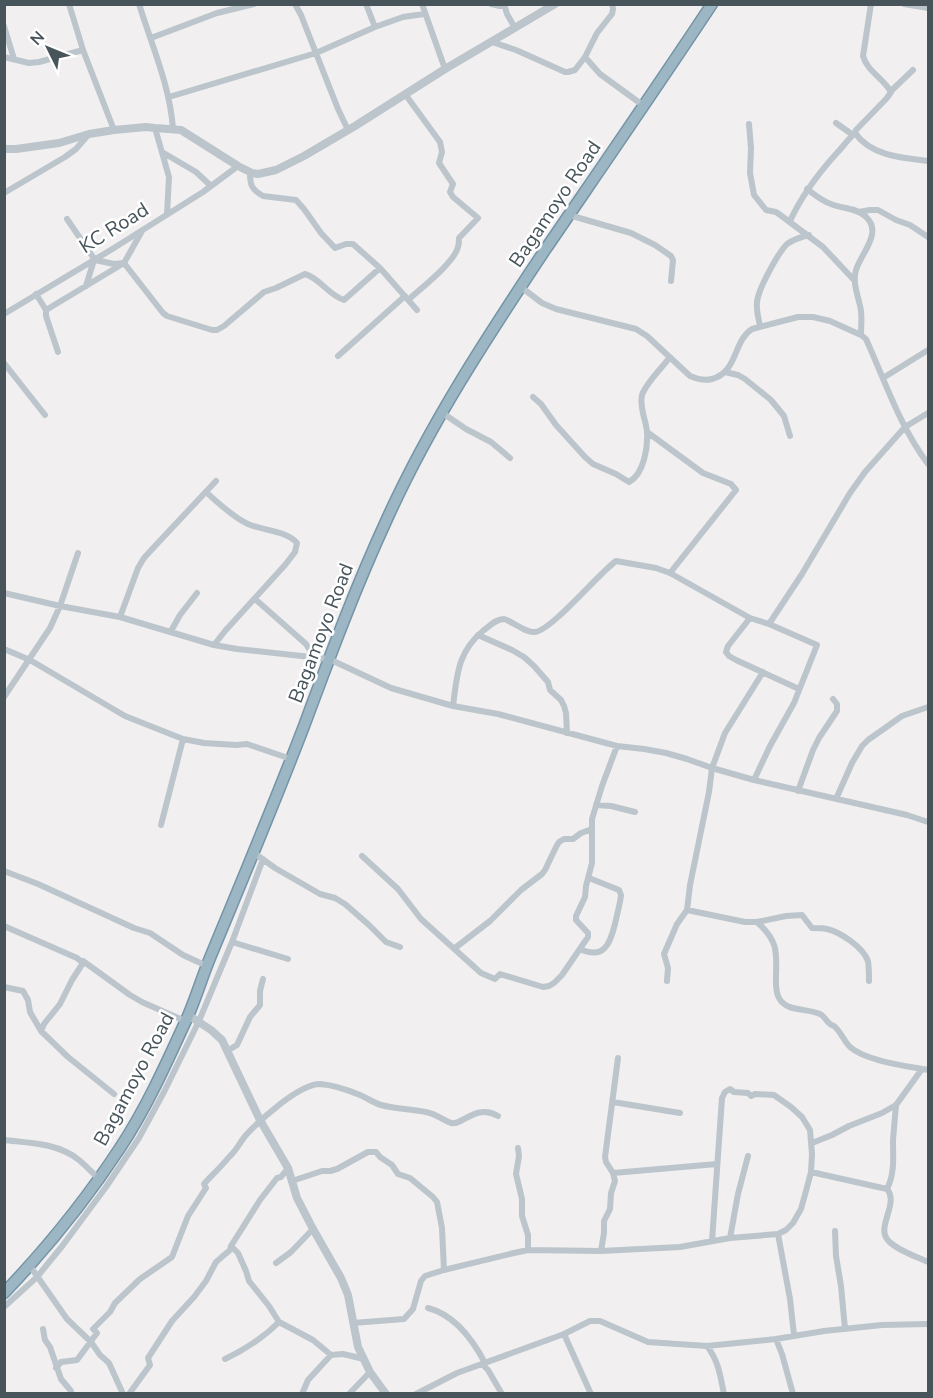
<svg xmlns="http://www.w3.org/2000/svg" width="933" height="1398" viewBox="0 0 933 1398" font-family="'Nunito Sans',sans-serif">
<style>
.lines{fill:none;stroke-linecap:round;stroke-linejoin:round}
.trunk-casing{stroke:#7494a7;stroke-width:13}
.minor{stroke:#bbc5cb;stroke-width:6}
.tertiary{stroke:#bbc5cb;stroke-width:8}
.trunk{stroke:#9cb6c4;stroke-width:10}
.labels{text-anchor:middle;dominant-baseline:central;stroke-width:5;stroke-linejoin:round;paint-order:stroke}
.street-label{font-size:20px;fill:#47555b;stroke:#fff}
</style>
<rect width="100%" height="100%" fill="#f1efef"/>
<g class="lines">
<g class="trunk-casing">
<path id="trunk" d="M4 1293C47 1248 86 1200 120 1148 147 1107 168 1060 188 1016 197 995 203 974 212 953 243 878 275 802 304 726 330 656 356 586 387 519 430 424 487 337 545 250 601 168 657 87 712 4"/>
</g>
<path class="minor" d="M69 4 83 50 114 130
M139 4C152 46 170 86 173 129
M295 4 301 15 338 109 348 130
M366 4 375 27
M422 4 445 69
M491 4 500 6 504 5
M504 4 507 14 515 28
M871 4 863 56C867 71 883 78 891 92L887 98 856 130 855 133C871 156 903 158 928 161
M904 4 928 8
M4 26 14 59
M151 38 217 13 254 4
M492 42 516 50 565 72H568L575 70 585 57 597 33 612 14 613 9 612 4
M4 57 29 63 39 62 83 50
M585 57 600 74 644 106
M891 91 913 70
M405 94 440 142 442 152 439 163 453 184 450 192 453 197 478 218 459 238C459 241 459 244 458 247 454 263 420 289 408 300
M169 97 316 53 375 27 403 17 424 14
M836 123 853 135
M749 124 751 148 750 173 754 195 766 210 776 212 783 217 823 247 854 280
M155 128 169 177 167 214
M162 152 196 172 211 186
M250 172C250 185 251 189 263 196L296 200 304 209 321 233 335 248 346 244H353L380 268 417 310
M807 189C815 195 822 201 831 204 842 209 855 207 865 216 884 232 861 253 856 270 852 285 859 297 861 311 862 319 861 327 861 335
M4 193 65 157 76 149 89 134
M859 212 870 210H878L896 220 910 225 928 237
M569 215 631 233 655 245 671 256 673 260 671 281
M67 219 95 260 114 264 124 263 163 313 167 316 212 330H217L224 326 264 292 276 288 305 274C320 278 328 295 344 300L380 268
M790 221C802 195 817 175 836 154 843 147 848 139 855 133
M86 286 94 260
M521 287 542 303 556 309 636 329 647 336 690 376C697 379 705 381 712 379 738 372 733 341 752 329L798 317H813L830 321 861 335 866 339C885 381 900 427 928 464
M36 294 46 310V316L58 352
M46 310 124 263 142 231
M4 314 114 248 203 192 238 166
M760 327C759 319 756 311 757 303 757 291 778 253 787 244 794 239 801 237 809 235
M338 356 405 296
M4 363 45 415
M725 372 738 375 745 379 771 400 784 416 790 436
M883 378 928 350
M533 397 541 404 556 425 585 457 593 464 616 474 629 482C644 474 648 447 647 432 646 420 639 407 642 395 646 383 662 368 670 357
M441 412 466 429 491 442 510 458
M647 432 703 473 731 484 736 490 670 573
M206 492C217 502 234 518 248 524 263 531 286 530 297 543L295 552 285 565 225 631 214 645
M4 593 60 606 120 617 214 645 237 649 329 659 391 688 453 706 498 714 617 746 644 749 666 753 687 759 712 768 754 780 907 815 928 822
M255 599 306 644 314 657
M120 617 138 568 144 558 155 546 216 481
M750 618 728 646 726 652 729 656 736 660 799 689
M769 624 802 574 850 493 865 472 905 427 928 413
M171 631 180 615 197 593
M478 635 512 650 524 657 534 666 548 682 550 690 561 700 564 706 566 713 567 733
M4 649 30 660 125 716 183 739 204 743 236 745 247 744 291 759
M4 697 50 628 60 606 78 553
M453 706C457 674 458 651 484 630 491 625 496 619 504 619 514 622 525 633 535 632 552 630 598 574 616 561L656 568 670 573 750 618 769 624 817 645 794 703 770 746 754 780
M798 791 813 750 819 738 837 711V704L833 699
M836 799 852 763 862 746 868 740 902 716 928 707
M596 805 611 806 635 812
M161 825 183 739
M254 853 275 868 320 894 335 898 345 904 369 925 386 942 400 947
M362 856 398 889 421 919 481 973 495 979 500 974 543 987 549 986 554 983 562 975 588 937V933L576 920V916L585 897 586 886 592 863V819L602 786 617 746
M4 871 38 884 134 928 150 933 183 955 207 966
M687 910 745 922H757L786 916 802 915 812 928C817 928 822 928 827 929 840 932 863 947 868 961 869 967 869 974 869 981
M757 922C777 940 777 950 776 975 776 983 775 991 779 998 786 1012 807 1008 820 1014 825 1016 825 1020 829 1023 834 1028 832 1023 836 1028 842 1034 844 1041 850 1047 866 1061 907 1066 928 1070
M4 926 77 958 83 963 72 980 60 1004 44 1024 41 1031 30 1012 28 1000 23 991 4 987
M232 942 288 959
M455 948 490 921 521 890 542 874 545 870 556 847 559 842 564 839H573L581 833 592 829
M580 949C604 960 610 944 615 924 617 914 620 905 621 895L619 890 589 878
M83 961 130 995 142 1002 185 1021
M667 981 668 968 664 954 677 924 687 910 690 885 709 792 712 768 725 733 763 672
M41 1031 68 1057 114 1094
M227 1051 237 1045 250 1017 260 1005V991L263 979
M613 1102 680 1113
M4 1140C30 1143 58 1143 79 1160 86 1166 93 1173 100 1180
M812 1143 832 1135 849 1126 882 1113 896 1105 922 1069
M518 1148 519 1156 516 1174 522 1199V1216L528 1235V1250
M811 1172 887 1189C899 1203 877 1226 887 1239 894 1249 917 1257 928 1262
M613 1173 717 1164
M292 1181 322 1171H330L337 1169 368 1152H376L380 1157 392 1165 398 1174 410 1178 433 1197 437 1202 442 1228 444 1270
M887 1189C895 1173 893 1157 893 1140 894 1129 895 1117 896 1105
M835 1231 836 1256 841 1286 845 1329
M778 1234 790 1299 794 1335
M730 1238 738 1194 748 1156
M231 1246 238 1253 246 1271 249 1281 269 1306 279 1322 313 1340 331 1355
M601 1251 604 1233V1221L610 1209 611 1193 615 1181 613 1173 606 1162 605 1157 618 1058
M276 1263 291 1252 313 1229
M30 1266 67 1319 91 1342 100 1355 109 1363 123 1394
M4 1307 37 1277 63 1245 106 1187 139 1138 164 1092 199 1021 232 942 263 859
M428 1308C455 1315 473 1340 485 1363
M353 1323 404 1319 413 1309 421 1281 425 1276 444 1270 514 1253 528 1250 601 1251 680 1247 730 1238 778 1234 786 1230 793 1223 801 1209 806 1191 811 1172 812 1154 810 1130 802 1117 791 1107 774 1095 755 1094 751 1096 748 1093 734 1092 730 1089 725 1092 722 1098 712 1241
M43 1329 45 1340 50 1347 61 1379 71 1391V1394
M564 1334 591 1394
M776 1339 782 1354 793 1394
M707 1346C719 1362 720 1375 724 1394
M225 1359C246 1349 263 1338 279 1322
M482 1364 488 1370 502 1394
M56 1368 61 1362 77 1360 97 1333 93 1329 110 1312 115 1303 140 1279 172 1257 188 1216 206 1188 204 1184C212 1175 221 1167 229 1157 236 1151 240 1142 246 1135 260 1120 299 1084 320 1084 334 1085 348 1090 360 1095 367 1098 374 1103 381 1105 396 1109 411 1109 426 1112 437 1114 442 1120 451 1123 462 1126 476 1103 498 1116
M129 1394 150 1365 148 1358 172 1321 194 1297 206 1281 216 1262 230 1250 231 1246 260 1200 277 1178 281 1177 288 1168
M302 1394 308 1380 331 1355 343 1354 364 1359
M349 1394 370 1372
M416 1394 457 1373 564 1334 590 1321H600L648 1342 707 1346 776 1339 824 1331 882 1325 928 1324"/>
<path class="tertiary" d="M4 149H16L59 143 89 134 114 130 146 127 155 128 181 130 238 166 252 173 258 174 276 170 304 156 355 126 445 69 555 4
M188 1015 211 1030 222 1040 260 1120 288 1168 297 1198 313 1229 341 1278 348 1295 358 1347 370 1372 386 1394"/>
<use href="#trunk" class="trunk"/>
</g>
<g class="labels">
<g class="street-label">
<text transform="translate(555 204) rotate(-56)">Bagamoyo Road</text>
<text transform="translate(114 228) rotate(-32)">KC Road</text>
<text transform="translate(321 633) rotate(-69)">Bagamoyo Road</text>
<text transform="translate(134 1079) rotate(-62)">Bagamoyo Road</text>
</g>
</g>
<rect width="933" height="1398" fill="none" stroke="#47555b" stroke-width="12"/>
<g transform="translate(48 48) rotate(313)" stroke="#ffffff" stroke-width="4.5" paint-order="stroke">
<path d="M0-4.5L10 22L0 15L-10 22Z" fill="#47555b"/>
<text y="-9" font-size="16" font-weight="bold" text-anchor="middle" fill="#47555b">N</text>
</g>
</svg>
